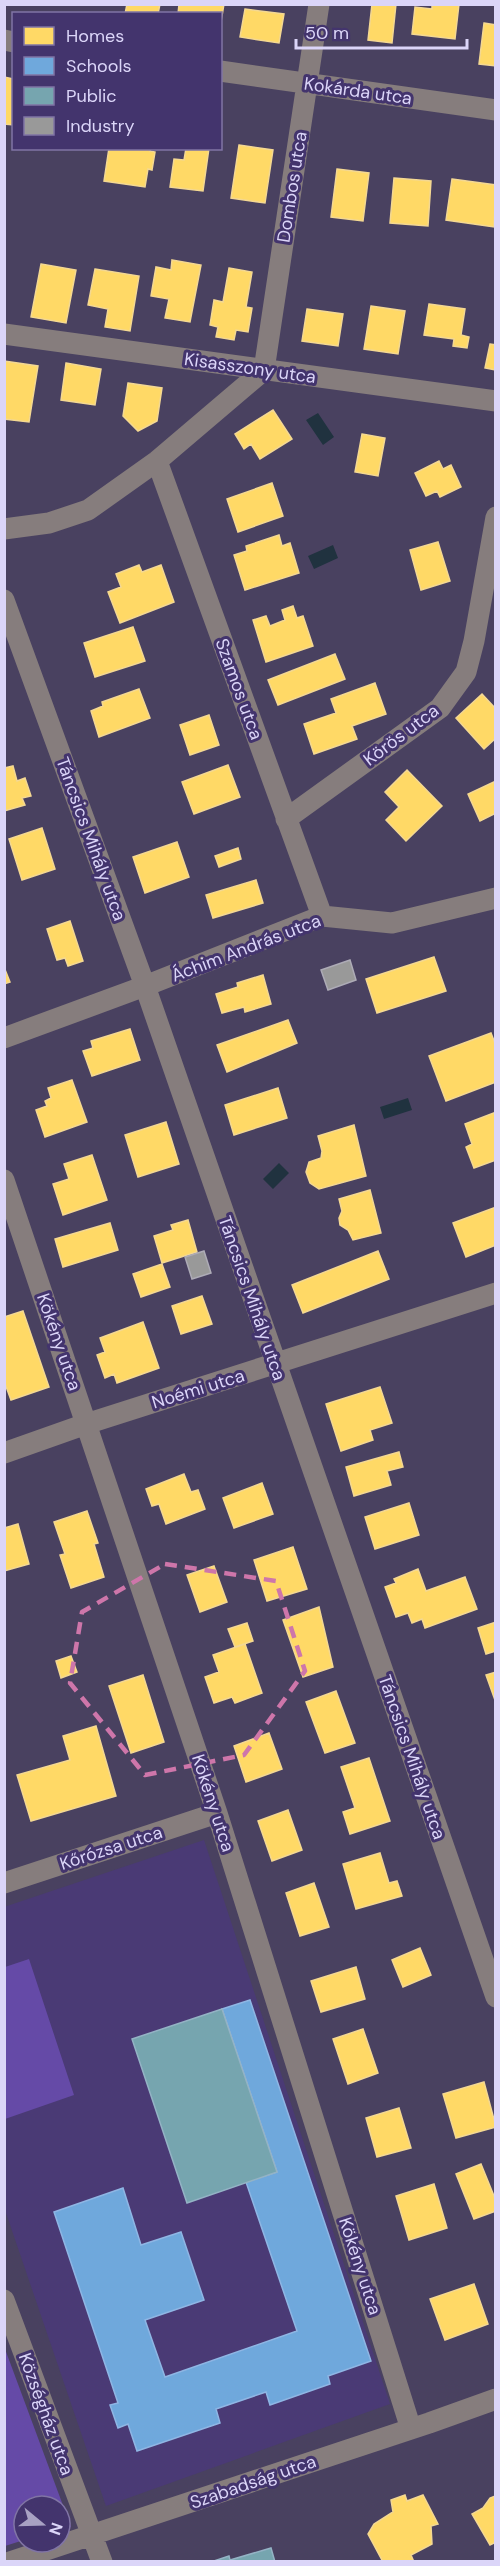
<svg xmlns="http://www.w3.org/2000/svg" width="500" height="2566" viewBox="0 0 500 2566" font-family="'DM Sans',sans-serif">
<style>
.built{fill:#4a3a75}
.green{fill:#654aa7}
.water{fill:#20323f}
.homes{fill:#ffd966;stroke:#f4d892;stroke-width:1.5}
.schools{fill:#6fa8dc;stroke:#8fb6e4;stroke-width:1.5}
.public{fill:#76a5af;stroke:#94b3c5;stroke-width:1.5}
.industry{fill:#999;stroke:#adabb6;stroke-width:1.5}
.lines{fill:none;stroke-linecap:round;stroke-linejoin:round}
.street{stroke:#867d7d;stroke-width:21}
.marked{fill:none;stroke:#ce76aa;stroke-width:4.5;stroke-dasharray:12 8;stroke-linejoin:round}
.labels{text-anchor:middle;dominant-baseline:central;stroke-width:6;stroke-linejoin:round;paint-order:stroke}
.street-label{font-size:18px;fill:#dbd5f8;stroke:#43346d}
</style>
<rect width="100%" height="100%" fill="#494160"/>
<path class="built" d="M204 1840 390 2404 106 2506 5 2210 4 1907Z"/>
<path class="green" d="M29 1959 74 2095 5 2119V1967Z
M5 2349 71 2527 60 2530V2506H24V2540L5 2546Z"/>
<path class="water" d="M318 413 334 437 323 445 306 420Z
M333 545 338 558 314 569 308 556Z
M408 1098 412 1110 384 1119 380 1107Z
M279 1163 289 1173 273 1189 263 1179Z"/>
<path class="homes" d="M127 4H160L158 14H125Z
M179 4H224L220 28V14H178Z
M372 4H396L392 43 368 40Z
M432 4H459L455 39 412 34 415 7 432 9Z
M245 9 284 14 279 43 240 37Z
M484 23 496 25V66L479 64Z
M4 77 14 79V125L4 124Z
M239 145 273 150 265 203 231 198Z
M109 148H151L150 151 155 152 152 170 148 169 145 187 104 181Z
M186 148H209L203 191 170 187 174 159 184 160Z
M337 169 369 173 363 221 331 217Z
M394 178 431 181 428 226 390 223Z
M452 179 496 185 494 227 446 220Z
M172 260 201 265 190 322 165 318 169 299 151 296 156 267 171 270Z
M41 264 76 270 66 323 31 317Z
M229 268 252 272 246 307 252 308 248 332 236 330 234 340 216 337 218 327 210 325 214 300 223 302Z
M95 269 139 276 130 331 105 327 108 309 88 305Z
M429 304 465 309 461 335 469 337 467 348 453 346 454 339 424 335Z
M371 306 405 311 398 354 364 349Z
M307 309 343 314 338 346 302 341Z
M490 344 496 345V370L485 368Z
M4 361 38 366 29 422 4 419Z
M66 363 101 369 95 405 61 400Z
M128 383 162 388 157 421 138 431 123 416Z
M273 410 292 439 260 459 251 444 244 449 235 434Z
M362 434 385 438 378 476 355 472Z
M439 461 443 469 451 465 461 487 440 497 437 491 426 496 415 473Z
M272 483 283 516 238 532 227 499Z
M279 535 282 546 290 543 299 573 245 590 234 555 247 551 246 546Z
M438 542 450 581 421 590 410 550Z
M139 565 142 572 161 565 174 602 120 623 108 592 121 587 116 574Z
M293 606 297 618 303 616 313 646 266 662 253 620 266 616 270 626 285 620 282 610Z
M133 627 145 661 95 677 84 643Z
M335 654 345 679 278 705 268 680Z
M375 683 386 714 352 726 357 739 314 754 304 724 336 713 331 699Z
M139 689 150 718 99 737 91 711 103 706 102 702Z
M482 694 496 709V738L484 749 456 718Z
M209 715 219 745 190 755 180 725Z
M228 765 240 797 194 814 182 782Z
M13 766 17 781 25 778 31 796 22 798 25 805 4 811V768Z
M407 770 442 806 406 841 386 820 399 807 385 792Z
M496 781V813L480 821 468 794Z
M42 828 55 869 22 880 9 839Z
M177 842 189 877 145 893 133 857Z
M238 848 241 859 219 867 215 856Z
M256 880 263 903 213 918 206 895Z
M70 921 83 961 68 966 65 958 57 960 47 929Z
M434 957 446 991 377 1013 366 979Z
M4 967 10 982 4 984Z
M263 975 271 1004 245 1012 244 1007 222 1013 216 994 238 987 237 983Z
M288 1020 297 1043 227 1072 217 1045Z
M130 1029 140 1060 92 1076 83 1051 93 1048 91 1041Z
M491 1033 496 1046V1082L446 1101 429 1056Z
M72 1080 87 1122 45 1137 36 1110 47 1106 45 1101 51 1098 48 1088Z
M278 1088 287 1118 234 1135 225 1105Z
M496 1112V1160L474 1168 466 1147 472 1144 465 1124Z
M166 1122 179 1164 138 1177 125 1135Z
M354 1125 366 1176 319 1189 310 1183 306 1172 309 1162 321 1158 322 1151 318 1136Z
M92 1155 107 1200 63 1215 53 1184 69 1179 64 1164Z
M370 1190 381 1233 353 1240 348 1230 340 1225 339 1218 342 1211 339 1199Z
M496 1207V1245L466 1257 453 1223Z
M188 1220 197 1252 162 1263 154 1236 173 1230 171 1225Z
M110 1223 118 1250 63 1267 55 1239Z
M378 1251 389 1279 303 1313 292 1285Z
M162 1264 170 1287 141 1297 133 1274Z
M202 1296 212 1324 181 1334 172 1306Z
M23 1311 49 1387 11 1400 4 1381V1317Z
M143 1322 159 1368 117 1383 114 1374 105 1378 97 1355 105 1352 100 1338Z
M380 1387 392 1423 370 1430 373 1440 341 1451 326 1404Z
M399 1452 403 1467 387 1471 391 1485 354 1496 346 1467Z
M184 1474 191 1492 198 1490 205 1509 166 1524 159 1504 152 1506 146 1489Z
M262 1483 273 1514 234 1528 223 1498Z
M409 1503 419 1535 375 1549 365 1517Z
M87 1511 98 1543 94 1544 104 1577 71 1588 60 1555 65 1554 54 1522Z
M18 1524 29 1564 4 1571V1528Z
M293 1547 307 1589 267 1601 254 1560Z
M214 1566 227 1602 200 1612 187 1575Z
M418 1569 426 1591 465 1577 477 1609 425 1628 422 1619 412 1623 408 1613 396 1617 385 1587 396 1583 394 1579Z
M319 1607 333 1667 303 1677 283 1620Z
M496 1622V1651L486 1654 478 1628Z
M247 1623 253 1641 235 1647 228 1629Z
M245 1644 262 1693 235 1703 232 1697 214 1703 205 1677 219 1672 213 1655Z
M71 1656 77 1672 61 1678 56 1661Z
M496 1672V1703L486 1675Z
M143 1675 164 1742 131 1753 109 1686Z
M336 1691 355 1743 325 1753 306 1702Z
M96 1726 116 1796 31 1821 17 1775 70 1760 63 1736Z
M269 1733 282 1769 246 1782 234 1746Z
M369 1758 390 1821 350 1834 343 1812 355 1808 341 1767Z
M288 1810 302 1850 272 1861 258 1821Z
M380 1853 389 1883 397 1881 402 1896 356 1909 343 1864Z
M314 1883 329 1927 300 1936 286 1893Z
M420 1948 431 1975 403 1987 392 1960Z
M356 1967 365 1999 321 2012 311 1981Z
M363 2029 378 2073 348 2084 333 2039Z
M484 2082 496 2127 456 2138 443 2094Z
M399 2108 411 2148 377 2157 366 2118Z
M481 2164 496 2201V2211L474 2219 456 2174Z
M434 2184 447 2228 409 2240 396 2196Z
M474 2284 488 2324 445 2340 430 2299Z
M405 2495 407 2501 423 2495 438 2524 431 2526 432 2544 411 2555 414 2562H383L368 2534 374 2524 393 2512 391 2500Z
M495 2496 496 2542 490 2545 472 2514 483 2508 490 2498Z"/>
<path class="schools" d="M250 2000 371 2361 328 2376 330 2384 270 2405 266 2392 216 2409 220 2423 137 2451 128 2424 118 2428 110 2405 118 2403 54 2212 123 2188 141 2245 181 2232 204 2300 145 2320 165 2377 297 2331 246 2182 277 2172 222 2009Z"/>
<path class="public" d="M222 2009 277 2172 187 2203 132 2039Z
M271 2548 275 2562H211L229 2556 230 2560Z"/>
<path class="industry" d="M350 960 356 980 328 990 321 970Z
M204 1251 211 1273 192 1279 185 1257Z"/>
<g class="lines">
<path class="street" d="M4 40 14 42
M220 71 496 110
M4 334 496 401
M264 370 319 4
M157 461 322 916
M4 529 49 523 88 510 157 461 264 370
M4 600 145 986 496 1997
M286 819 440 708 466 672 474 641 496 517
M4 1038 145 986 322 916 392 923 496 898
M4 1180 217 1813 411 2429
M4 1453 86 1424 496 1293
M4 1883 217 1813
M4 2300 102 2562
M10 2562 429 2423 496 2399"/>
</g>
<path class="marked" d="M165 1564 276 1581 305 1671 244 1755 145 1775 70 1683 82 1612Z"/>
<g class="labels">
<g class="street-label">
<text transform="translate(358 91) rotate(8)">Kokárda utca</text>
<text transform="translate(292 187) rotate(-81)">Dombos utca</text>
<text transform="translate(250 368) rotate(8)">Kisasszony utca</text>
<text transform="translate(239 689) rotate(70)">Szamos utca</text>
<text transform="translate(401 735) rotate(-37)">Körös utca</text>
<text transform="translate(91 839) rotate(70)">Táncsics Mihály utca</text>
<text transform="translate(246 948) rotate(-21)">Áchim András utca</text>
<text transform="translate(252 1298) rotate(71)">Táncsics Mihály utca</text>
<text transform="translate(59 1342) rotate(71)">Kökény utca</text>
<text transform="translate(198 1389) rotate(-17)">Noémi utca</text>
<text transform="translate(412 1757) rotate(71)">Táncsics Mihály utca</text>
<text transform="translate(213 1803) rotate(72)">Kökény utca</text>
<text transform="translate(111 1848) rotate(-18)">Kőrózsa utca</text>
<text transform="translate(360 2266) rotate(72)">Kökény utca</text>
<text transform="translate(46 2414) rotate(70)">Községház utca</text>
<text transform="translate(253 2482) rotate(-19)">Szabadság utca</text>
</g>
</g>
<rect width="500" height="2566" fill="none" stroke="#dbd5f8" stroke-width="12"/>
<rect x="12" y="12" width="210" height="138" fill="#43346d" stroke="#8074a5" stroke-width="1.5"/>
<rect x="24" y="27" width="30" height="18" fill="#ffd966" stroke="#8074a5" stroke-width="1.5"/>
<text x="66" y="42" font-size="18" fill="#dbd5f8">Homes</text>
<rect x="24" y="57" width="30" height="18" fill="#6fa8dc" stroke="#8074a5" stroke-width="1.5"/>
<text x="66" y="72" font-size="18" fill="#dbd5f8">Schools</text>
<rect x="24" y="87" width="30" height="18" fill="#76a5af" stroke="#8074a5" stroke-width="1.5"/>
<text x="66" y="102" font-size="18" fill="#dbd5f8">Public</text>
<rect x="24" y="117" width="30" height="18" fill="#999999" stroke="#8074a5" stroke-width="1.5"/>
<text x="66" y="132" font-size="18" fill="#dbd5f8">Industry</text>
<g transform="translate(42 2524) rotate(109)"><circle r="28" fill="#43346d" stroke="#8074a5" stroke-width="1.5"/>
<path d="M0-4.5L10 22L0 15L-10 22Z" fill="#a8a1c3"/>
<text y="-9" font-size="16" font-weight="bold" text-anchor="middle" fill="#dbd5f8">N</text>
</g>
<path d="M296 39v9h171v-9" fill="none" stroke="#dbd5f8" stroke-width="3"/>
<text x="305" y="39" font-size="18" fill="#dbd5f8" stroke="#43346d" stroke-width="4.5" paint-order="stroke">50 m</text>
</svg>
